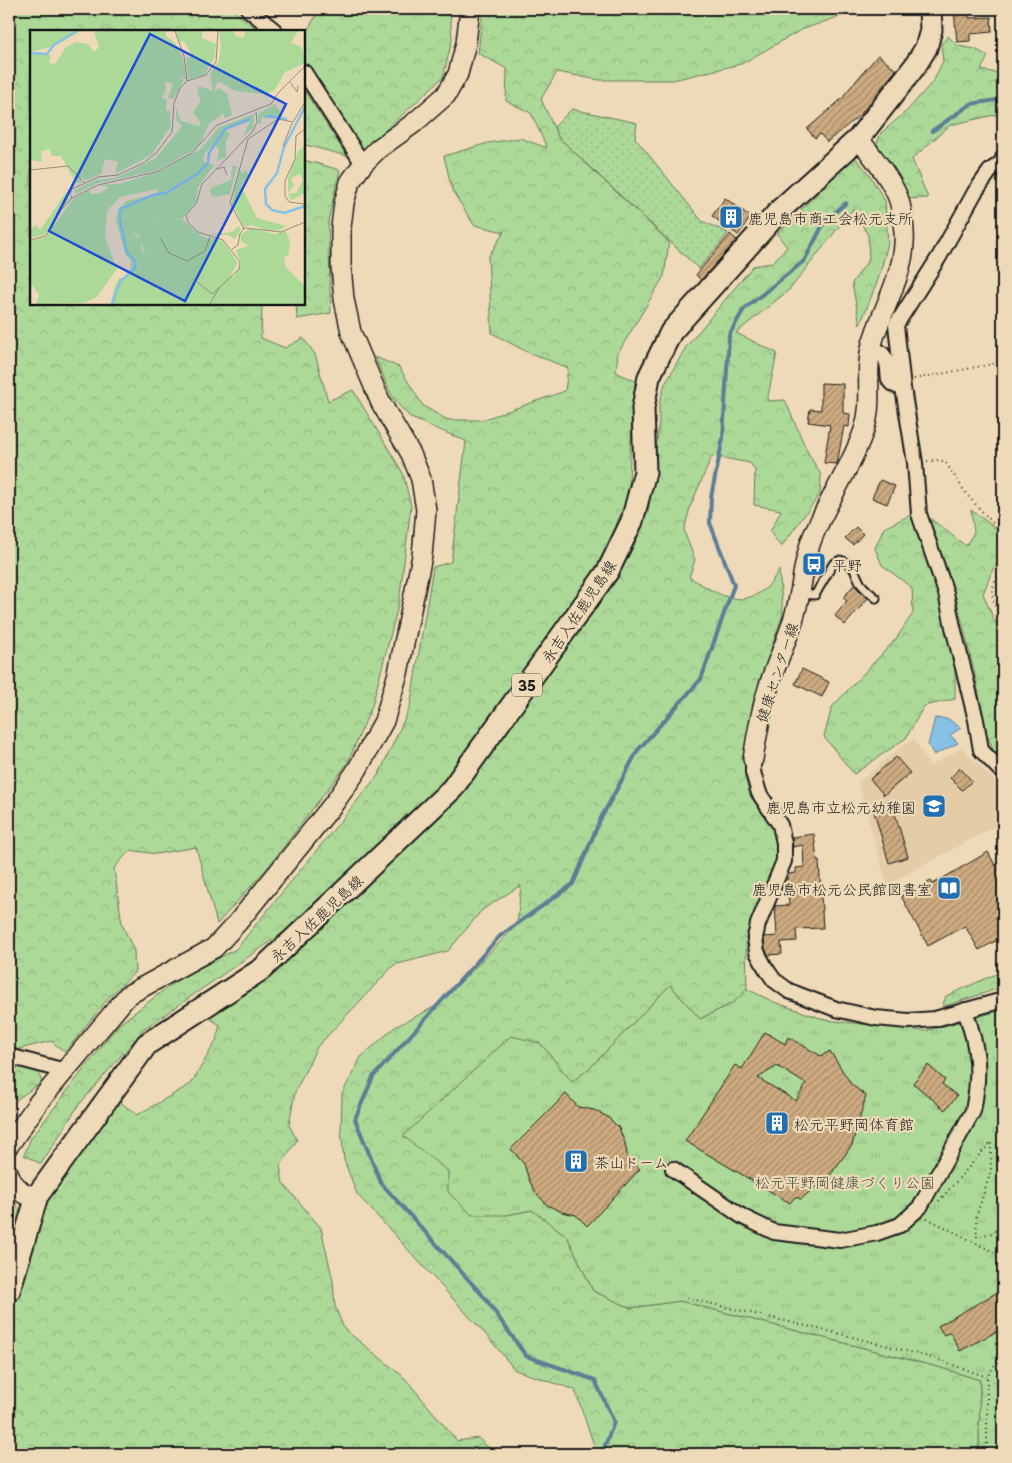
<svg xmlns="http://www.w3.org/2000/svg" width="1012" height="1463" viewBox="0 0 1012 1463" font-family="'Playpen Sans','Klee One',sans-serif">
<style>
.built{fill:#e4cca7}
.grass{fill:url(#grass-dots);stroke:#647a5a}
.forest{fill:url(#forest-crowns);stroke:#647a5a}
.park{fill:url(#park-tufts);stroke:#647a5a}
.water{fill:#86c0e5;stroke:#5c7e95}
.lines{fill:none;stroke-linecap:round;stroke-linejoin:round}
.stream{stroke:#5c7e95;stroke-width:4}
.building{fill:url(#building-hatch);stroke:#1c1c1c;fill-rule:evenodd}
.lane-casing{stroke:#1c1c1c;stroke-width:11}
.street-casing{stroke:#1c1c1c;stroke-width:18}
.secondary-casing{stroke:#1c1c1c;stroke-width:22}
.primary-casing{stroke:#1c1c1c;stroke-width:25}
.path{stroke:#1c1c1c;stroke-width:2;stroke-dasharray:1 4;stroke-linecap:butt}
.lane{stroke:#eedab8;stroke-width:7}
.street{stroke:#eedab8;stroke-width:14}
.secondary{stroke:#eedab8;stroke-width:19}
.primary{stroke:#eedab8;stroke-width:21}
.labels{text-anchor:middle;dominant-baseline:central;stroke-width:4.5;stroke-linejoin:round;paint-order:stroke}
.shield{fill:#eedab8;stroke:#5b554b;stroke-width:1}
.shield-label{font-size:14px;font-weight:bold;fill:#1c1c1c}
.poi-label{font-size:15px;fill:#1c1c1c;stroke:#eedab8;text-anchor:start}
.street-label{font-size:15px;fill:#1c1c1c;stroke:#eedab8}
.park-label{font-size:15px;fill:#404b3b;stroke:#eedab8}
.inset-river{fill:none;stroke:#86c0e5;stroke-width:2.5}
.inset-road{fill:none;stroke:#9a8e7a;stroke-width:1}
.view{fill:#1d4ed8;fill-opacity:0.15;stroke:#1d4ed8;stroke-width:2.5}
.inset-edge{fill:none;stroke:#1c1c1c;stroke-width:2.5}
</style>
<defs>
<pattern id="grass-dots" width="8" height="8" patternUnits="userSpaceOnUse" patternTransform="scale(1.25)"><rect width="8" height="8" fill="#acd998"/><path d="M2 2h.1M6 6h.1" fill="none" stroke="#93ba82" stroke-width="1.8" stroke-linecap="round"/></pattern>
<pattern id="forest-crowns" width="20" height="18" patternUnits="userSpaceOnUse" patternTransform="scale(1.25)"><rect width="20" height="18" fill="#acd998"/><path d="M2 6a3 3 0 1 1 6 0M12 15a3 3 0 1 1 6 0" fill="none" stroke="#93ba82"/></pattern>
<pattern id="park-tufts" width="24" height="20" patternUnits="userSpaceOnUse" patternTransform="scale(1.25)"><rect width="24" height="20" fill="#acd998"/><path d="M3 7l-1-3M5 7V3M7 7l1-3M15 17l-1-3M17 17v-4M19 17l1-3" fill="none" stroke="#93ba82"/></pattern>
<pattern id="building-hatch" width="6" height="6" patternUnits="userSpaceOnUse" patternTransform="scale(1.25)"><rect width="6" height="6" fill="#ceab80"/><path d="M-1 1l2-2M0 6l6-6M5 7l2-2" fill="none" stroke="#a68a68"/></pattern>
</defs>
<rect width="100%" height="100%" fill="#eedab8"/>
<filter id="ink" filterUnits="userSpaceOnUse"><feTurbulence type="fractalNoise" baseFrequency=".02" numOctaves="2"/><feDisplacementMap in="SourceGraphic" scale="10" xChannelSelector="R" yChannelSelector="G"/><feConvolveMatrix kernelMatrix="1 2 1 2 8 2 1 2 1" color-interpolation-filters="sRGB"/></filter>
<g filter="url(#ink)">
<path class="built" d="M914 739 930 766 962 748 1003 789V822L887 885 858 783 898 749Z"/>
<path class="grass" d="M572 109 637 123 635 138 702 221 728 233 699 269 558 137 554 127Z"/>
<path class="forest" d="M9 9H231L260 31H31V304H262L261 338 285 348 303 338 315 354 328 401 353 390 403 473 411 506 399 602 372 706 347 764 269 866 217 924 196 847 156 854 130 850 114 868 122 924 134 951 135 972 110 996 65 1052 51 1041 19 1049 31 1056 42 1082 16 1100 9 1094Z
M320 9H450L452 40 443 77 362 152 304 61V36Z
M483 9H861L801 30 741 64 673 80H599L557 72 541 99 558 137 669 242 664 276 618 353 616 372 635 381 630 454 629 495 606 549 559 631 443 789 290 928 144 1029 78 1106 41 1164 24 1155 31 1138 118 1025 176 981 236 949 379 774 410 707 433 567 451 562 466 441 411 418 393 399 375 357 399 367 423 406 448 420H482L565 391 568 368 525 351 492 333 488 257 504 232 474 225 452 190 444 156 488 143 520 138 547 148 531 113 506 101 507 69 478 53Z
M948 36 958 46 975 49 988 56 981 70 1003 74V113L950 125 912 159 928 198 905 199 880 151 877 143 881 133 908 110 934 80 943 61 941 44Z
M304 90 347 156 306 145 304 151Z
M854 156 869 174 885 201 888 243 879 277 860 325 852 283 869 259 868 235 853 209 790 289 736 333 777 353 767 401 785 400 807 451 821 475 820 494 781 547 770 532 781 510 754 505 755 470 750 463 712 456 690 507 684 531 695 560 689 577C714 591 737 611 765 589 770 585 775 576 779 570L783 614 758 687 745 757V777L750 796 770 822 777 841 778 862 746 935 747 989 733 1003 700 1019 670 985 591 1067 572 1082 540 1043 448 1171 506 1215 532 1210 567 1236 593 1291 631 1308 680 1301 938 1367 980 1380 979 1454H597L575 1390 515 1370 488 1337 357 1194 344 1160 341 1130 342 1094 361 1057 395 1027 438 1005 517 925 521 885 482 910 448 951 394 965 317 1047 295 1092 289 1125 297 1140 280 1166 283 1183 321 1228 333 1281 335 1306 344 1329 404 1377 457 1441 478 1438 496 1454H9V1359L14 1290 43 1201 115 1098 137 1115 191 1084 216 1041 220 1025 209 1018 159 1041 464 788 599 596 648 513 659 423V404L665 384 686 347 753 266 772 263 787 247 777 234Z
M304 160 340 170 328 221 331 313 297 319 296 304H304Z
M971 510 1002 533 1003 554 992 571 983 594 995 622 1003 632V759L993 750 987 734 975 675 957 601 927 516 966 546 974 532Z
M912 514 939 595 955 668V699L924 706 906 738 854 774 824 737 832 707 896 639 913 613 912 588 882 565 875 548 884 528Z
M1003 971V987L942 1007 946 996Z
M9 1195 20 1210 21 1219 9 1261Z"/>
<path class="park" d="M670 985 700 1019 733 1003 747 989 774 1002 826 1020 925 1031 1003 1010V1454H979L980 1380 938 1367 680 1301 631 1308 593 1291 567 1236 532 1210 506 1215H472L448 1192V1171L403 1136 511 1036 540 1043 572 1082 591 1067Z"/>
<path class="water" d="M935 718 948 719 961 728 950 735 958 743 934 755 928 745Z"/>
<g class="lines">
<path class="stream" d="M932 131 971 104 1003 99
M602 1454 614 1422 595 1380 526 1356 485 1298 381 1183 355 1119 373 1077 500 936 573 884 600 820 638 750 701 679 734 585 710 523 711 497 723 438 729 335 744 309 804 261 825 221 846 203"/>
</g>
<path class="building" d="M968 9 969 18 991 17 992 32 970 34V41L957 42 954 10Z
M878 55 896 70 860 115 827 142 820 134 815 138 807 129 845 96 844 95Z
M725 198 751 217 738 235 712 216Z
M730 234 737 240 701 280 696 275Z
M821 383 843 384V413L850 414 849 427 844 426 837 464 824 463 830 425 808 422 810 409 821 410Z
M880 480 895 486 887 504 872 498Z
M856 527 863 534 853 545 845 538Z
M854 585 868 598 845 625 835 616 847 601 843 598Z
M802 669 829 682 822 697 795 684Z
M896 757 910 773 884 795 870 779Z
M960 768 972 781 962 790 950 778Z
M891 800 908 857 889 863 872 805Z
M814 834 817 861H819L823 928 796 929 797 941 781 942 782 954 768 955 765 949 764 938V937L777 936 775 906 789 905 787 876 788 874 796 873V868L804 867 803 845 793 847 792 837Z
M988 852 995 865 1003 860V937L979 950 965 926 928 946 901 896 931 881 933 884Z
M765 1032 785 1044 788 1037 821 1056 830 1051 851 1084 866 1096 852 1145 831 1174 801 1199 795 1197 790 1203 685 1141 735 1065 742 1069ZM777 1066 806 1084 796 1101 758 1078Z
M928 1065 945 1080 942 1084 957 1096 945 1110 913 1083Z
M566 1094 578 1107 594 1110 608 1117 619 1128 625 1143 628 1159 640 1169 587 1226 576 1215 562 1212 547 1205 536 1193 529 1180 524 1164 511 1149Z
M1003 1289V1328L960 1351 950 1332 944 1335 938 1326Z"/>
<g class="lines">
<g class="lane-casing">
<path id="lane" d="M800 594 815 595 833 564 840 560C856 565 854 572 861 584 865 589 871 594 876 598"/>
</g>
<g class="street-casing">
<path id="street" d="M248 9 275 31
M304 72 363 164
M1003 158 1002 162 990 171 975 192 939 257 896 325 903 388 915 463 919 514 946 593 953 627 976 720 981 750 1003 773
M871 346C877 350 884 353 886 360 892 374 881 383 903 388
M753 759V772L759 793 780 825 784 843V861L758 924 755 938 757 952 765 967 774 980 789 991 836 1009 876 1018 908 1021 935 1019 1003 1000
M9 1056 65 1071
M673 1169 743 1217 774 1232 840 1240 877 1233 900 1225 920 1207 973 1111C981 1070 978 1048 965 1010"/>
</g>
<g class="secondary-casing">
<path id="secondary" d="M753 759C757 736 760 714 767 692 775 664 789 638 796 610 803 585 803 560 813 536 828 500 851 468 864 430 874 402 864 372 872 344 882 308 907 271 904 232 903 220 902 206 897 195 889 177 871 153 858 139
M9 1145 38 1103 128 995 214 948 238 922 335 802 357 770 384 721 398 673 422 556 426 510 421 479 411 454 381 403 351 332 344 299 341 266V227L344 203 350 182 363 164 378 149 414 123 446 95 458 74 466 43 470 9
M9 1174 11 1181 24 1194 37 1196"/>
</g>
<g class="primary-casing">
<path id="primary" d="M9 1291 37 1196 147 1044 262 969 452 789 608 571 632 521 645 472 643 408 649 377 671 332 781 209 858 139 915 66 926 48 931 30 930 9"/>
</g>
<path class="path" d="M914 379 1003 362
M927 461 940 460 946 463 967 495 1003 534
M1003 568C987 591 991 598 1003 622
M9 1114 15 1107
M939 1201 991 1142V1171L976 1217 977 1237 991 1233 1003 1226
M927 1218 1003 1257
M687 1298 849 1336 933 1358 987 1377
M987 1454V1377L1003 1352"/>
<use href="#lane" class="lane"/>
<use href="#street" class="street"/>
<use href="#secondary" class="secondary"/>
<use href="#primary" class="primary"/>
</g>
</g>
<defs>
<g id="building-square" transform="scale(1.25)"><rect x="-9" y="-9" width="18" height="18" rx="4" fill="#1f6fb2" stroke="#eedab8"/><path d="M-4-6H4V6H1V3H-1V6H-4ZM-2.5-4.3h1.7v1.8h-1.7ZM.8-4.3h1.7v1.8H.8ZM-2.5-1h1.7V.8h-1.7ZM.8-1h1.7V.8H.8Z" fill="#fff"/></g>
<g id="bus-square" transform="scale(1.25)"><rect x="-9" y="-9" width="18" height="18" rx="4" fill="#1f6fb2" stroke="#eedab8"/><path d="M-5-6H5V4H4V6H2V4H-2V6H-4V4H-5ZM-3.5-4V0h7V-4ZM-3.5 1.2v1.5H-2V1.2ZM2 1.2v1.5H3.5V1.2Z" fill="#fff"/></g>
<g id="school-square" transform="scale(1.25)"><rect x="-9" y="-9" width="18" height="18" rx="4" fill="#1f6fb2" stroke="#eedab8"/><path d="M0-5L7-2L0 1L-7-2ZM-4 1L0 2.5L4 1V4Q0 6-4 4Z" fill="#fff"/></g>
<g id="library-square" transform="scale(1.25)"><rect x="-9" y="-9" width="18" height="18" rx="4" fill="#1f6fb2" stroke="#eedab8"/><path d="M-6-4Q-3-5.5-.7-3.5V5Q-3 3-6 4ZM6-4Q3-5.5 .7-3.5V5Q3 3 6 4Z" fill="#fff"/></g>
</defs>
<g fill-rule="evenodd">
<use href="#building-square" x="731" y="217"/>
<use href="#bus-square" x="814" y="564"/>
<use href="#school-square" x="934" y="806"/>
<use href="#library-square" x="949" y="888"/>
<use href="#building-square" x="777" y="1123"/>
<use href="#building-square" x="576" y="1161"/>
</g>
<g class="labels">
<rect class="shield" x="512" y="673.5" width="30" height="23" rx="4"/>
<g class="shield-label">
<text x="527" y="685">35</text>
</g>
<g class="poi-label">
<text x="748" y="217">鹿児島市商工会松元支所</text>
<text x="832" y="564">平野</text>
<text x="916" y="806" text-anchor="end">鹿児島市立松元幼稚園</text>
<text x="932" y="888" text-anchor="end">鹿児島市松元公民館図書室</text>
<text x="794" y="1123">松元平野岡体育館</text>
<text x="594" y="1161">茶山ドーム</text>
</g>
<g class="street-label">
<text transform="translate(578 611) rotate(-56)">永吉入佐鹿児島線</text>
<text transform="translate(776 672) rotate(-72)">健康センター線</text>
<text transform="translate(316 918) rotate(-43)">永吉入佐鹿児島線</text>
</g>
<g class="park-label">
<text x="845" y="1181">松元平野岡健康づくり公園</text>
</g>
</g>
<g transform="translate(30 30)">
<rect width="275" height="275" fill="#eedab8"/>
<path d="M189 58 197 64 202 85 195 88 185 61Z" fill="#acd998"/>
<path d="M0 1H51L22 17 0 22ZM64 1H136V6L145 13 153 28 156 49 149 46 154 50 143 69 138 68 143 54 135 51 136 59 132 68 137 70 136 80 140 81 141 96 121 125 85 144 88 132 75 129 71 144 56 150 51 147V153H46L31 126H22L19 119 11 121 12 132 0 130V23L21 25 19 33 25 34 36 17 46 12 58 14 64 22 69 17ZM146 1H172V8L186 14 185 27 174 45 158 49 156 28 163 26 153 10 149 13ZM189 1H203L206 6 213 8 216 1H268L261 13 272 17 275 33 255 42 244 61 235 64 205 61 190 52 186 54 185 61 193 83 179 94 170 114 164 120 125 141 68 153 45 164V160L65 150 86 148 126 128 152 96 146 89V78L151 91 169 96 171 93 163 83 171 70 167 61 169 56 183 61 180 44 188 33 191 17ZM245 74 253 86 232 88 231 94 228 93V84ZM224 84 223 98 213 107 220 91 196 100 200 105 196 111V127L187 131 189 119 184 115 175 123 173 129 176 134H185L168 157 165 174 152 189 144 190 142 183 122 189 104 203 111 210V219L115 224 133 230 157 258 150 274H81L84 259 89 248H95L100 243 101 231 95 224 86 190 88 180 96 171 126 164 128 159 90 167 77 181 75 207 87 239 67 267 54 273 6 274 9 265 1 253 0 211 16 207 43 169 59 160 61 164 71 163 79 157 69 155 89 154 128 142 172 118 188 98ZM275 116V163L261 170 258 164 266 163 273 150 270 144 261 148 264 156 258 163V148L268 121ZM202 136H207L200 164 182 167 180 160 183 157 201 150ZM209 137 212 144 216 140 218 145 211 156 227 188 256 196 250 200 238 201 222 195 214 197 202 174ZM37 161 39 169 15 205 0 208V200L6 195 10 200ZM208 196 211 199 205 209 198 205H177L202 202ZM221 198 244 204 256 201 260 212 258 226 254 227 256 238 275 256V274H203L211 266 203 248 211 234 206 220 218 216 211 211 210 205Z" fill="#acd998"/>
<path d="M117 179 123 189 142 183 144 190 152 189 173 207 193 211 208 233 201 244 211 261 209 270 203 274H150L157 258 122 226 115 224 108 204 100 200 98 196 96 185Z" fill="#acd998"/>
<path class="inset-river" d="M0 23 17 24 24 15 47 1M275 77 254 117 247 143 235 159 236 174 242 180 254 183 275 176M236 86 257 89M82 274 90 252 105 238V231L97 223 90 190V179L123 165 136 163 167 144 178 133 179 123 195 99 220 89"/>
<path class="inset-road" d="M145 1 154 26 157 51M260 52 267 62 268 56M275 99 266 106 265 129 255 151V166L259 172 275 174M253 116 262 93M187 139 194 137 197 145M0 140 38 136 55 153M42 168 40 164 42 159 68 147 88 145 115 132 127 122 142 102 144 73 150 58 157 51 176 45 186 32 188 1M214 199 200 173 218 109 248 89 263 92 275 72M130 208 139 223 157 231 175 221 180 207M0 210 16 206 31 180 42 168 68 155 126 142 162 123 187 95 241 74 248 63 275 36M202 219 208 215 210 203 215 198 251 202 275 192M167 252 182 264 189 258M180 274 189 258 209 239 210 232 193 210 168 202 158 192 156 185 166 174 172 154 223 101 227 92 226 82"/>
<path class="view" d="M120 4 256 74 155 271 19 201Z"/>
<rect width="275" height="275" class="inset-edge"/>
</g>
<rect width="1012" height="1463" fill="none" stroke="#eedab8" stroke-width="30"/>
<rect x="15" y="15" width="982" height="1433" fill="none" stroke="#1c1c1c" stroke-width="2" filter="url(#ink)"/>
</svg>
